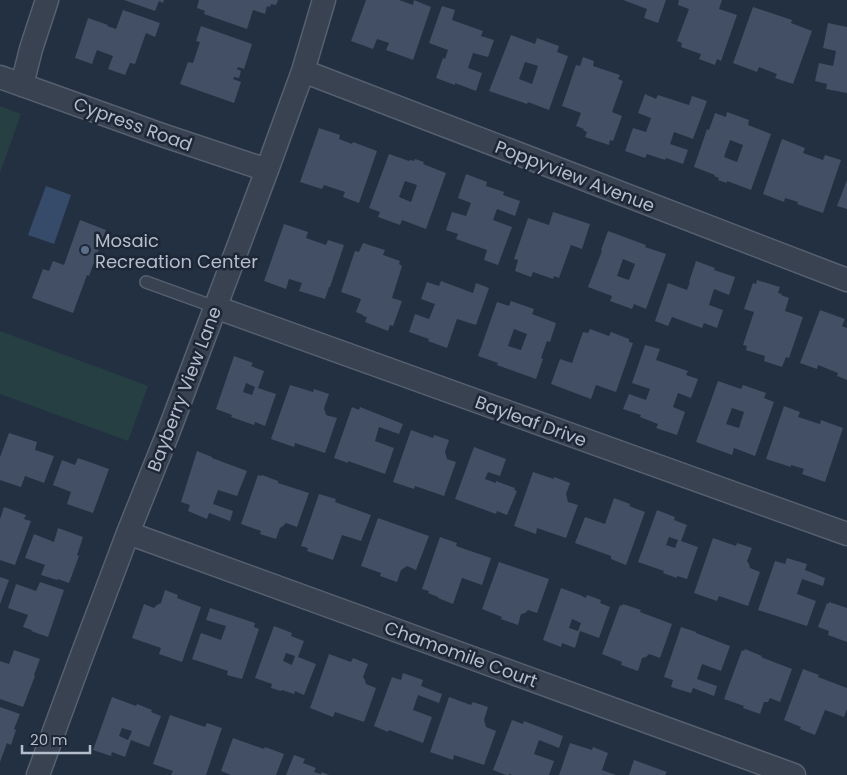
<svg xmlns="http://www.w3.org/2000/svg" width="847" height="775" viewBox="0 0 847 775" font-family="Poppins,sans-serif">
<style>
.green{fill:#253f42}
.water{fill:#364a6a}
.building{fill:#424f64;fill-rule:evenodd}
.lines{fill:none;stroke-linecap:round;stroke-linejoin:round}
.service-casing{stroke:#56606f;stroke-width:14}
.minor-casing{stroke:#56606f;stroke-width:25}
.service{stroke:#384251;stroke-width:11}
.minor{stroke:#384251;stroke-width:22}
.service-dot{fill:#5c6f8a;stroke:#1d2736;stroke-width:2}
.labels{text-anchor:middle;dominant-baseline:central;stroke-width:5;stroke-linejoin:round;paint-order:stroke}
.street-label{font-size:18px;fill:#b4bdcc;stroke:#1d2736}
.poi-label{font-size:18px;fill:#b4bdcc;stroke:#1d2736;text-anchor:start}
</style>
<rect width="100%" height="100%" fill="#233042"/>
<path class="green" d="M0 106 21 114 0 173Z
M0 331 148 386 128 441 0 394Z"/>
<path class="water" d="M46 186 71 195 54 244 28 235Z"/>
<path class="building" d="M124 0H164L163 3 159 1 155 11Z
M199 0H278L276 5 271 4 270 7 267 6 265 14 253 10 247 29 204 14 205 11 197 8Z
M366 0H399L413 5 414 0 431 7 413 60 386 50 389 43 377 39 373 49 351 41Z
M623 0H666L658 23 644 18 647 9Z
M679 0H722L719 9 737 15 721 61 717 59 715 65 699 59 701 54 681 47 682 43 677 41 689 9 678 5Z
M442 6 455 10 452 20 483 31 481 36 494 40 488 57 473 53 468 68 482 73 476 91 455 83V85L436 78 443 58 445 59 448 50 429 43Z
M753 7 792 20 791 23 812 31 793 84 775 78 777 74 759 67 757 72 733 63Z
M123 10 160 23 155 37 146 33 135 64 130 63 125 75 108 69 113 56 97 50 92 64 75 58 88 18 108 25 107 26 116 29Z
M828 23 847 27V93L826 89 827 84 815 81 819 63 833 66 836 51 823 48Z
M201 26 252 44 244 69 238 67 237 69 241 71 239 78 234 77 233 79 241 82 234 103 180 84 188 62 193 63 200 42 196 41Z
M511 35 535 44 537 38 559 46 557 52 568 56 549 110 528 102 527 104 489 91ZM525 62 538 66 532 84 519 79Z
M583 57 594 61 593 66 620 75 618 79 623 81 612 112 622 116 613 141 610 140 609 145 585 137 587 132 583 130 584 129 576 126 581 113 562 106 576 65 580 66Z
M645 94 656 99 658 95 689 105 692 96 707 101 693 139 674 132 670 144 688 150 683 164 666 158 665 160 647 154 645 158 625 151 633 128 646 132 651 118 638 113Z
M727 112 749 120 748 125 771 134 751 190 727 181V183L718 180 719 178 714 176 715 175 694 167 707 129 709 130 715 113 726 117ZM730 140 743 145 737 162 724 157Z
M319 128 340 135 339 139 352 144 353 142 377 151 359 203 343 197 345 192 324 185 322 189 300 182Z
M782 139 805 148 803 153 823 160 825 155 841 160 823 213 797 204 798 202 785 198 784 202 763 194Z
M389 154 409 161 410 160 414 161 415 159 424 162 423 164 446 173 426 229 402 220 400 225 378 217 380 212 369 208ZM405 181 417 185 411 202 399 197Z
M466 174 487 182 486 186 504 192 503 195 520 201 515 216 497 209 493 220 512 227 498 265 484 260 487 250 456 239 458 234 446 230 452 212 466 216 471 203 458 198Z
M847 180V209L837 206Z
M553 212 590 224 582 249 571 245 559 278 554 276 553 279 533 272 531 277 515 271 518 260 514 259 528 218 549 225Z
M80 220 106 230 89 276 87 275 73 313 32 298 43 269 49 271 53 261 64 265Z
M284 224 308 232 306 238 326 245 328 240 344 245 330 287H329L325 299 299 291 302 283 289 279 286 289 264 281Z
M608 231 646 245 645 247 666 254 646 309 634 304 632 309 610 301 612 296 588 287 602 251 601 250ZM623 259 635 264 629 280 617 276Z
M363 243 385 250 383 255 400 261 399 264 402 266 392 298 402 301 393 326 390 325 388 331 365 322 367 317 363 316V315L356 312 361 299 341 292 355 251 359 252Z
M696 261 715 268 714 270 735 277 729 295 714 289 709 305 723 310 717 328 704 323 702 328 672 317 668 326 655 321 668 283 687 290 690 282H689Z
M757 280 780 287 778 293 782 294 781 295 789 298 785 311 803 317 789 358 786 357 782 367 764 361 765 356 746 350 747 346 743 345 754 312 744 309 753 283 756 284Z
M441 281 473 293 476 283 489 288 476 325 457 319 447 348 428 341 429 339 409 332 415 314 429 319 435 304 421 299 427 282 439 286Z
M511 301 534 309 532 314 556 323 550 342 547 341 541 358 543 359 536 379 497 365 498 363 478 356 497 302 509 306ZM514 329 527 334 521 350 508 346Z
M820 310 845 319 842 326 847 328V380L837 376 838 373 818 365 817 369 800 363Z
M590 329 609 336 611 332 629 339V342L633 343 616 392 596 385 591 399 551 384 560 359 572 363 583 332 588 333Z
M645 345 660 349 656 360 688 371 686 375 698 379 691 398 678 393 673 407 685 412 677 435 656 428 658 424 640 417 641 415 623 409 629 394 646 400 650 389 632 383Z
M234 356 253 363 251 366 264 371 258 388 276 394 265 426 255 422 254 425 231 417 232 415 216 409ZM246 383 255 387 252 395 243 392Z
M718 381 741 389 743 385 766 393 764 398 774 402 755 456 734 448 732 455 696 442ZM732 408 744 412 739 428 726 424Z
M290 385 313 392 314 389 329 394 324 408 326 415 337 418 325 453 295 443 294 447 271 439Z
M784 406 800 412 798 417 820 424 821 420 843 428 825 482 802 474 804 469 791 465V467L766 459Z
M352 407 359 410 360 407 403 424 399 434 379 427 375 441 394 448 385 474 348 461V463L334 458Z
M411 430 433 438 434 435 449 440 445 452 447 459 456 462 444 496 415 486 414 489 393 482Z
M9 433 37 442 35 450 54 456 44 483 25 476 21 487 0 480V457Z
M474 447 506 459 500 476 488 472 485 479 496 483V481L515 488 514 490 517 491 507 515 497 511 496 514 455 499Z
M197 451 212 457V458L247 471 237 496 218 490 213 504 233 511 230 521 209 513 207 519 188 511 190 505 181 502Z
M78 458 109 469 93 513 67 504 71 492 53 485 62 460 75 465Z
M533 472 554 479V477L570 483 566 494 568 502 578 505 566 538 537 528 536 534 514 526Z
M258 475 261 476 262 475 278 481V483L309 493 297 527 286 523 283 526 280 528 276 539 260 534 261 531 241 524Z
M319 494 336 499 335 502 371 515 361 541 342 535 333 560 307 551 308 548 301 546Z
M614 498 630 504 629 506 645 512 626 565 611 559V556L575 543 585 517 605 524Z
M4 507 26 515 24 519 31 521 15 565 0 560V519Z
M657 510 675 517 674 520 687 525 681 541 698 547 687 579 677 576V578L663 573 664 571 638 562ZM669 537 678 540 675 548 666 545Z
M378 518 429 536 416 570 407 566 401 570 397 582 380 576 381 573 361 566Z
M58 528 83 537 77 555 79 556 69 583 58 579 57 580 41 575 45 565 25 558 34 534 54 542Z
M440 537 457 543 456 546 491 558 482 585 462 578 453 604 438 598V597L428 593 429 591 422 589Z
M713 538 736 546 737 543 752 548 747 561 749 564 750 568 760 572 748 606 719 596 717 601 694 593Z
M787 558 807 564 805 570 825 578 823 586 802 579 797 594 816 601 807 626 758 610 775 561 785 564Z
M499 562 549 579 537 613 528 610 525 613 521 614 518 625 501 619 502 617 482 609Z
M0 577 9 580 0 604Z
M40 582 64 590 48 637 31 631 32 630 23 627 28 615 8 608 16 584 36 591Z
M561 588 580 595 586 598 587 595 601 600 600 603 610 607 599 638 580 631 575 648 562 643 561 647 543 640ZM572 619 581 623 578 631 569 628Z
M165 590 178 595 177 598 201 607 182 662 159 654 161 648 132 638 144 604 154 608 157 605 161 603Z
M829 602 847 608V642L828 635 829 631 818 627 827 603 829 604Z
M623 604 641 610 640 612 672 624 660 658 649 654 646 657 642 658 638 671 621 665 622 662 602 654 620 605 622 606Z
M210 608 255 623 254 627 259 629 242 679 227 675 228 671 192 659 201 633 221 640 226 626 206 620Z
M274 626 292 633 291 636 304 641 298 657 316 664 304 695 295 691 294 694 282 690 281 691 271 688 272 684 255 678ZM286 653 295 656 292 665 283 661Z
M681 627 696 632V633L730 646 721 671 702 664 697 679 717 686 714 696 693 688 691 693 671 687 673 680 664 677Z
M745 649 762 656 761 657 792 669 780 702 770 698 768 702H764L760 714 743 708 744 706 724 699 742 650 744 651Z
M14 650 40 659 34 675 35 676 23 707 0 699V661L9 664Z
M329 654 351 662 353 658 368 664 363 677 365 680 366 684 376 688 364 722 335 712 333 717 310 708Z
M803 669 819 675 818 677 847 688V709L844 717 825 710 815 735 800 729 801 727 784 720Z
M403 673 423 680 421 686 442 694 439 703 418 695 413 710 432 717 423 743 389 730 388 732 374 726 392 677 401 680Z
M112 697 136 706 137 704 152 710 151 712 161 716 149 747 131 740 125 757 112 752 111 756 93 750ZM122 728 132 731 128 740 119 736Z
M449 697 471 705 473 702 488 707 484 720 486 727 496 731 484 765 454 755 453 760 430 752Z
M0 707 20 714 14 729 16 730 11 745 7 743 0 762Z
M170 715 205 727 207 723 222 728 206 775H171L173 771 153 764Z
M512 720 523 724 524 721 563 736 559 748 539 740 534 754 554 761 549 775H513L509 774V775H506L493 770Z
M233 738 264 749 265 747 284 754 276 775H231L221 771Z
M570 743 592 750 593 747 608 753 602 770 616 775H559Z
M294 755 305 759 303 763 316 768 314 772 321 774 322 772 329 775H286Z
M634 760 667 772 665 775H629Z"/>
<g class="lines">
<g class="service-casing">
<path id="service" d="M146 282 215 307"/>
</g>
<g class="minor-casing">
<path id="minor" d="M303 71 847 280
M0 77 162 135 267 170
M22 85 31 49 47 0
M215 307 847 534
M128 533 794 775
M38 775 79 663 128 533 170 428 267 170 303 71 324 0"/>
</g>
<use href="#service" class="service"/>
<use href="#minor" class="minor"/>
</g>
<circle class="service-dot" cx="85" cy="250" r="5"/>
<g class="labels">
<g class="street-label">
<text transform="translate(133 124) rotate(20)">Cypress Road</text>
<text transform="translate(575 176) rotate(21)">Poppyview Avenue</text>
<text transform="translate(184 389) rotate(-69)">Bayberry View Lane</text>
<text transform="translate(531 421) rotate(20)">Bayleaf Drive</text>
<text transform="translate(461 654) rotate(20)">Chamomile Court</text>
</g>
<g class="poi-label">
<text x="95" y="240">Mosaic<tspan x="95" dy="21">Recreation Center</tspan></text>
</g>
</g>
<path d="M22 745v8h68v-8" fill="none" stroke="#b4bdcc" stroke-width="2.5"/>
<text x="30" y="745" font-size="15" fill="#b4bdcc" stroke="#1d2736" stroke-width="4" paint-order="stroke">20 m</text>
</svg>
